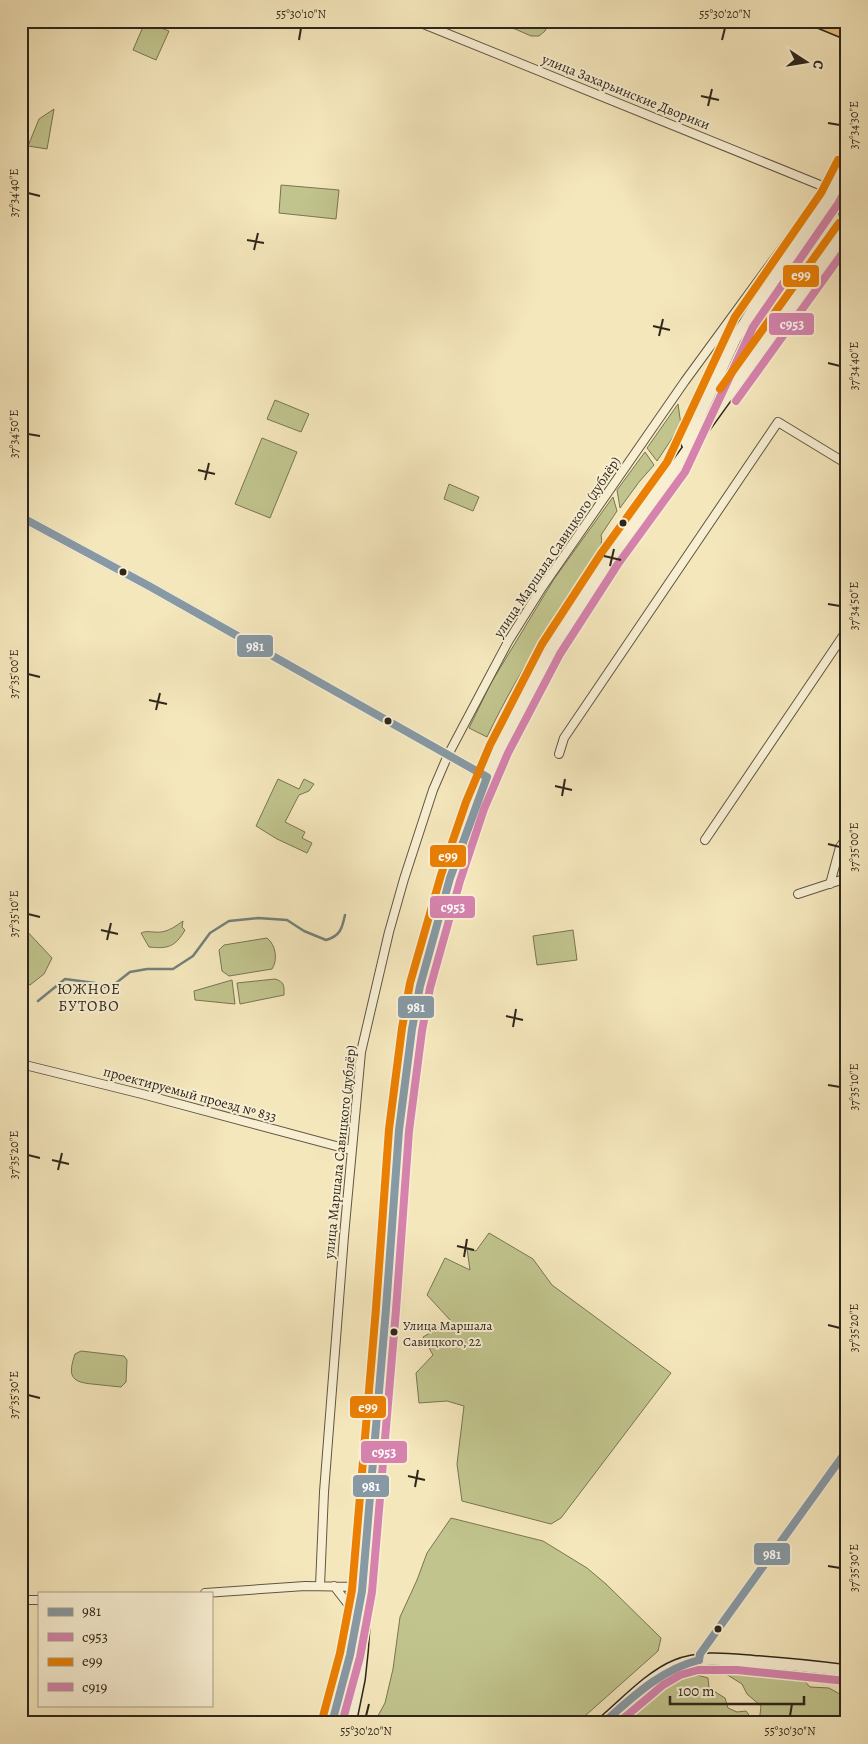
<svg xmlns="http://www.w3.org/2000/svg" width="868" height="1744" viewBox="0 0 868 1744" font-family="Alegreya,serif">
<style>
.green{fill:#c1c48d;stroke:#787554}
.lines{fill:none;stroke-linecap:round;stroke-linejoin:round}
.stream{stroke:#73817b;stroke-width:2.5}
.street-casing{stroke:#605643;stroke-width:10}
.secondary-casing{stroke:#2e261b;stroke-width:14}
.primary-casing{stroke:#2e261b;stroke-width:15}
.street{stroke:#f8efd3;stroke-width:8}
.secondary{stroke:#f8efd3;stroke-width:11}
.primary{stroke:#eac47e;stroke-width:12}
.secondary-bridge-casing{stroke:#2e261b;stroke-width:14;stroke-linecap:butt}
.secondary-bridge{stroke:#f8efd3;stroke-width:11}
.bus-1-casing{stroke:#f8efd3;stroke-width:11}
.bus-2-casing{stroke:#f8efd3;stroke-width:11}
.bus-3-casing{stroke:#f8efd3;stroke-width:11}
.bus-4-casing{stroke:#f8efd3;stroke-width:11}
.bus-1{stroke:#8799a4;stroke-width:8}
.bus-2{stroke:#d583ad;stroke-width:8}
.bus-3{stroke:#ea7f03;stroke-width:8}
.bus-4{stroke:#d583ad;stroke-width:8}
.ticks{fill:none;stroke:#2e261b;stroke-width:2}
.bus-dot{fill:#2e261b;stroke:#f8efd3;stroke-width:2}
.labels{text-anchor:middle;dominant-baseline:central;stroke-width:4;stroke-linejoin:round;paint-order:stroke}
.bus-label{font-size:13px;fill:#2e261b;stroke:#f8efd3;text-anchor:start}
.street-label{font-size:14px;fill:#2e261b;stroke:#f8efd3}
.neighbourhood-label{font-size:15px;letter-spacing:1px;fill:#2e261b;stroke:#f8efd3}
.line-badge{stroke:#f8efd3;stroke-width:2}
.badge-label{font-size:14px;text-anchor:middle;font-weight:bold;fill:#fff}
.neatline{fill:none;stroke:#2e261b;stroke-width:2}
.ticks-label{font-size:12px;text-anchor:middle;fill:#2e261b}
</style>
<rect width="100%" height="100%" fill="#f5e7bc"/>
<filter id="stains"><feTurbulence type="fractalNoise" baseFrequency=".004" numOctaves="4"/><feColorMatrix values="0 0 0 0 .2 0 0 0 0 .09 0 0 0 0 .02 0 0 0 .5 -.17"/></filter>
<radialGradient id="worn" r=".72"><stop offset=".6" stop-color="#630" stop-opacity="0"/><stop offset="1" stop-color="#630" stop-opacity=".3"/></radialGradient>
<path class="green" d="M479 21H550L545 31 539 36H531L515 29Z
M145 22 169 31 156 60 133 50Z
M54 109 47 149 28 146 39 119Z
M281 185 339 190 336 219 279 213Z
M275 400 309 414 301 432 267 419Z
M678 404 681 425 657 461 647 448Z
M262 438 297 452 270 518 235 504Z
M645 452 654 465 639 482 620 508 617 490Z
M449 484 479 497 473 511 444 499Z
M613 497 617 511 601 535C605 550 588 566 580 578 567 595 556 614 545 633 524 667 504 701 487 737L469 728 491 683 554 579Z
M278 779 299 789 304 779 314 784 309 791 299 795 285 822 305 832 302 838 312 843 307 853 277 839 256 826Z
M183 921 182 927 185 930C175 947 168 949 149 947L141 933C147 930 154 933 161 932 169 931 176 926 183 921Z
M24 928 52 958 44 974 30 985 21 981V935Z
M573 930 577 960 537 965 533 936Z
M267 938C276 945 278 960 272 969L229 976 222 971 219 950 224 945Z
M275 979C285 982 284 986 284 995L240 1004 237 983Z
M232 980 235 1004 195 1000 194 991Z
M489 1233 533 1259 552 1285 671 1373 561 1518 551 1524 462 1501 457 1464 464 1406 447 1401 419 1403 416 1373 433 1355 423 1337 451 1321 427 1295 445 1258 470 1270 467 1249 476 1251Z
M81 1351 124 1356 127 1360 126 1382 121 1387C111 1386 102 1385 92 1384 70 1382 68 1375 75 1354Z
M451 1518 543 1541 587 1568 606 1584 661 1638 658 1651 577 1723H374L385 1703 393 1669 400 1617 417 1580 427 1553Z
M728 1665 798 1674 810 1687 829 1688 847 1698V1723H616L633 1704 673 1679 690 1673 708 1678 709 1688 725 1698 728 1708 737 1712 746 1711 751 1718 760 1715 761 1706 747 1694 742 1684 726 1674Z"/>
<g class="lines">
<path class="stream" d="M38 1001 65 979 95 983 104 987 116 983 130 972 147 969H173L193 956 210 933 229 921 258 918 287 920 304 931 326 940C340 936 342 929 345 915"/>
<g class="street-casing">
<path id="street" d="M416 21 847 196
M834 188 847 189
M830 190C841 201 844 214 847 229
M21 517 149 586 487 777
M559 754 564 738 778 422 847 464
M705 840 847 630
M830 884 840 847 847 837
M798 894 847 878
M21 1064 142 1094 351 1150
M320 1586 324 1492 344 1236 361 1052 389 932 404 879 433 790 448 755 485 685 509 640 541 589 685 381 827 187
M334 1586 348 1604 353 1624
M205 1593 305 1586 362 1587
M21 1600H39
M699 1660 700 1654 847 1450"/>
</g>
<g class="secondary-casing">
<path id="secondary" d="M687 443 735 339 754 308
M332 1723 345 1678 359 1605
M350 1723 359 1679 362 1651 364 1622 362 1587 386 1309 399 1130 412 1029 420 986 434 932 450 878 475 805 499 749 551 649 610 558 847 229
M603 1723C624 1705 651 1676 676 1666 702 1655 731 1660 759 1662 788 1664 817 1667 847 1671"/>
</g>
<g class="primary-casing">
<path id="primary" d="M818 21 847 33"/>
</g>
<use href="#street" class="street"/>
<use href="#secondary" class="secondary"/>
<use href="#primary" class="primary"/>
<g class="secondary-bridge-casing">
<path id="secondary-bridge" d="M754 308 830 198 847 164"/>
</g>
<use href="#secondary-bridge" class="secondary-bridge"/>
<g class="bus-1-casing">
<path id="bus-1" d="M21 517 149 586 487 777
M699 1660 700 1654 847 1450
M332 1723 350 1655 362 1591 386 1309 399 1130 412 1029 420 986 450 878 487 777
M603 1723C633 1697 660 1670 699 1660"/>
</g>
<g class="bus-2-casing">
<path id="bus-2" d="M736 401 847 247
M342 1723 360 1657 372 1592 396 1310 409 1131 422 1031 430 988 460 881 484 809 508 753 560 654 618 564 685 472 753 327 838 204 847 187"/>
</g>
<g class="bus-3-casing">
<path id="bus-3" d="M720 389 839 223
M322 1720 340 1653 352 1590 376 1308 389 1129 402 1028 410 983 441 875 466 802 490 745 542 644 602 552 667 462 735 317 821 193 838 160"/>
</g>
<g class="bus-4-casing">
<path id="bus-4" d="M618 1723 663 1685 680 1675 698 1670H737L846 1681"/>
</g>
<use href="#bus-1" class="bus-1"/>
<use href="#bus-2" class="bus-2"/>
<use href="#bus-3" class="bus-3"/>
<use href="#bus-4" class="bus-4"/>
</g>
<path class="ticks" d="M299 40 301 28M722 40 725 28M701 96 719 100M708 106 712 89M828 123 840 125M28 193 40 196M247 240 264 243M254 250 258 233M653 326 670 330M659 336 663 319M828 363 840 366M28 434 40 436M198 470 215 474M205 480 209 463M604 556 621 560M610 566 614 549M828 604 840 606M28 674 40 677M149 700 167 704M156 710 160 693M555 786 572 790M562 796 565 779M828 844 840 847M28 914 40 917M101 930 118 934M107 940 111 923M506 1016 523 1020M513 1027 516 1009M828 1085 840 1087M28 1155 40 1158M52 1160 69 1164M58 1170 62 1153M457 1246 474 1250M464 1257 467 1239M828 1325 840 1328M28 1395 40 1398M408 1476 425 1480M415 1487 418 1470M828 1566 840 1568M366 1716 369 1704M790 1716 792 1704"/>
<g class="bus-dot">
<circle cx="623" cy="523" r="4.5"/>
<circle cx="123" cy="572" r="4.5"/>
<circle cx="388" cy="721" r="4.5"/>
<circle cx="394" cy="1332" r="4.5"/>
<circle cx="718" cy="1629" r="4.5"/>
</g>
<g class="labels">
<g class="bus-label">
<text x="403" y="1325">Улица Маршала<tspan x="403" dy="16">Савицкого, 22</tspan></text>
</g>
<g class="street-label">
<text transform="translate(626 92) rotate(22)">улица Захарьинские Дворики</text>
<text transform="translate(557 547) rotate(-56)">улица Маршала Савицкого (дублёр)</text>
<text transform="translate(190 1094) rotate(15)">проектируемый проезд № 833</text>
<text transform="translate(340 1152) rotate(-84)">улица Маршала Савицкого (дублёр)</text>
</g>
<g class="neighbourhood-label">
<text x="89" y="989">ЮЖНОЕ<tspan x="89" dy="17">БУТОВО</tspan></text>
</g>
</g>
<g class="line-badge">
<rect x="782" y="264" width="38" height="24" rx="5" fill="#ea7f03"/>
<rect x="768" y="312" width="47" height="24" rx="5" fill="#d583ad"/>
<rect x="236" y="634" width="38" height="24" rx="5" fill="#8799a4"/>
<rect x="429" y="844" width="38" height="24" rx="5" fill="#ea7f03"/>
<rect x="429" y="895" width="47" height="24" rx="5" fill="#d583ad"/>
<rect x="397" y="995" width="38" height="24" rx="5" fill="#8799a4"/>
<rect x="349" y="1395" width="38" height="24" rx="5" fill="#ea7f03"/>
<rect x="360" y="1440" width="48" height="24" rx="5" fill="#d583ad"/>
<rect x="352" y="1474" width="38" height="24" rx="5" fill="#8799a4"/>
<rect x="753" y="1542" width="38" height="24" rx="5" fill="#8799a4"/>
</g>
<g class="badge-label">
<text x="801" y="280">е99</text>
<text x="792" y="329">с953</text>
<text x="255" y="651">981</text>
<text x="448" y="861">е99</text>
<text x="453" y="912">с953</text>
<text x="416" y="1012">981</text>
<text x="368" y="1412">е99</text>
<text x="384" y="1457">с953</text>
<text x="371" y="1491">981</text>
<text x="772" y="1559">981</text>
</g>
<rect width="868" height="1744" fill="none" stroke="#f5e7bc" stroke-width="55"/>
<rect x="38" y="1592" width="175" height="115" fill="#f8efd3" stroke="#a79f89"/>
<rect x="48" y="1608" width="25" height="8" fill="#8799a4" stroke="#a79f89"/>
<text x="82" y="1616" font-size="15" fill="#2e261b">981</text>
<rect x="48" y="1633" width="25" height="8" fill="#d583ad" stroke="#a79f89"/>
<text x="82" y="1642" font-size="15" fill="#2e261b">с953</text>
<rect x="48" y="1658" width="25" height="8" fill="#ea7f03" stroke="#a79f89"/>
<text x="82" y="1666" font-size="15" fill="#2e261b">е99</text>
<rect x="48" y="1683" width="25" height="8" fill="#d583ad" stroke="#a79f89"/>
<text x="82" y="1692" font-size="15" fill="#2e261b">с919</text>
<g transform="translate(806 62) rotate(102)" stroke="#f8efd3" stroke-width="4" paint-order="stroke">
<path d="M0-4L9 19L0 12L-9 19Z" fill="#2e261b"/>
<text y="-8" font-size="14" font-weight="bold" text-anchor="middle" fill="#2e261b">С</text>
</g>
<path d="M670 1696v8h134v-8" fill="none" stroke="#2e261b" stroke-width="2.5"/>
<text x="678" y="1696" font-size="15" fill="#2e261b" stroke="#f8efd3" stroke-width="4" paint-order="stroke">100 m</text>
<rect x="28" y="28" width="812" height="1688" class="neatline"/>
<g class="ticks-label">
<text x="301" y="18">55°30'10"N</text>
<text x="725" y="18">55°30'20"N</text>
<text transform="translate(854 125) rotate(-90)" y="4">37°34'30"E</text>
<text transform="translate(14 193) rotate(-90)" y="4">37°34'40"E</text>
<text transform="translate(854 366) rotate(-90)" y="4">37°34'40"E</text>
<text transform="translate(14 434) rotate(-90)" y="4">37°34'50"E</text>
<text transform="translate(854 606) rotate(-90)" y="4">37°34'50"E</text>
<text transform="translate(14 674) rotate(-90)" y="4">37°35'00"E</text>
<text transform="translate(854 847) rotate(-90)" y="4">37°35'00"E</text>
<text transform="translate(14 914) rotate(-90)" y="4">37°35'10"E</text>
<text transform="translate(854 1087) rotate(-90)" y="4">37°35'10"E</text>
<text transform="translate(14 1155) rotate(-90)" y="4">37°35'20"E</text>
<text transform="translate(854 1328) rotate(-90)" y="4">37°35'20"E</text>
<text transform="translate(14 1395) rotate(-90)" y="4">37°35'30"E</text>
<text transform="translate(854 1568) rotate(-90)" y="4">37°35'30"E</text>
<text x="366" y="1735">55°30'20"N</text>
<text x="790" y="1735">55°30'30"N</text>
</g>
<rect width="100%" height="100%" filter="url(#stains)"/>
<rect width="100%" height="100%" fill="url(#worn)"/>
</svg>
